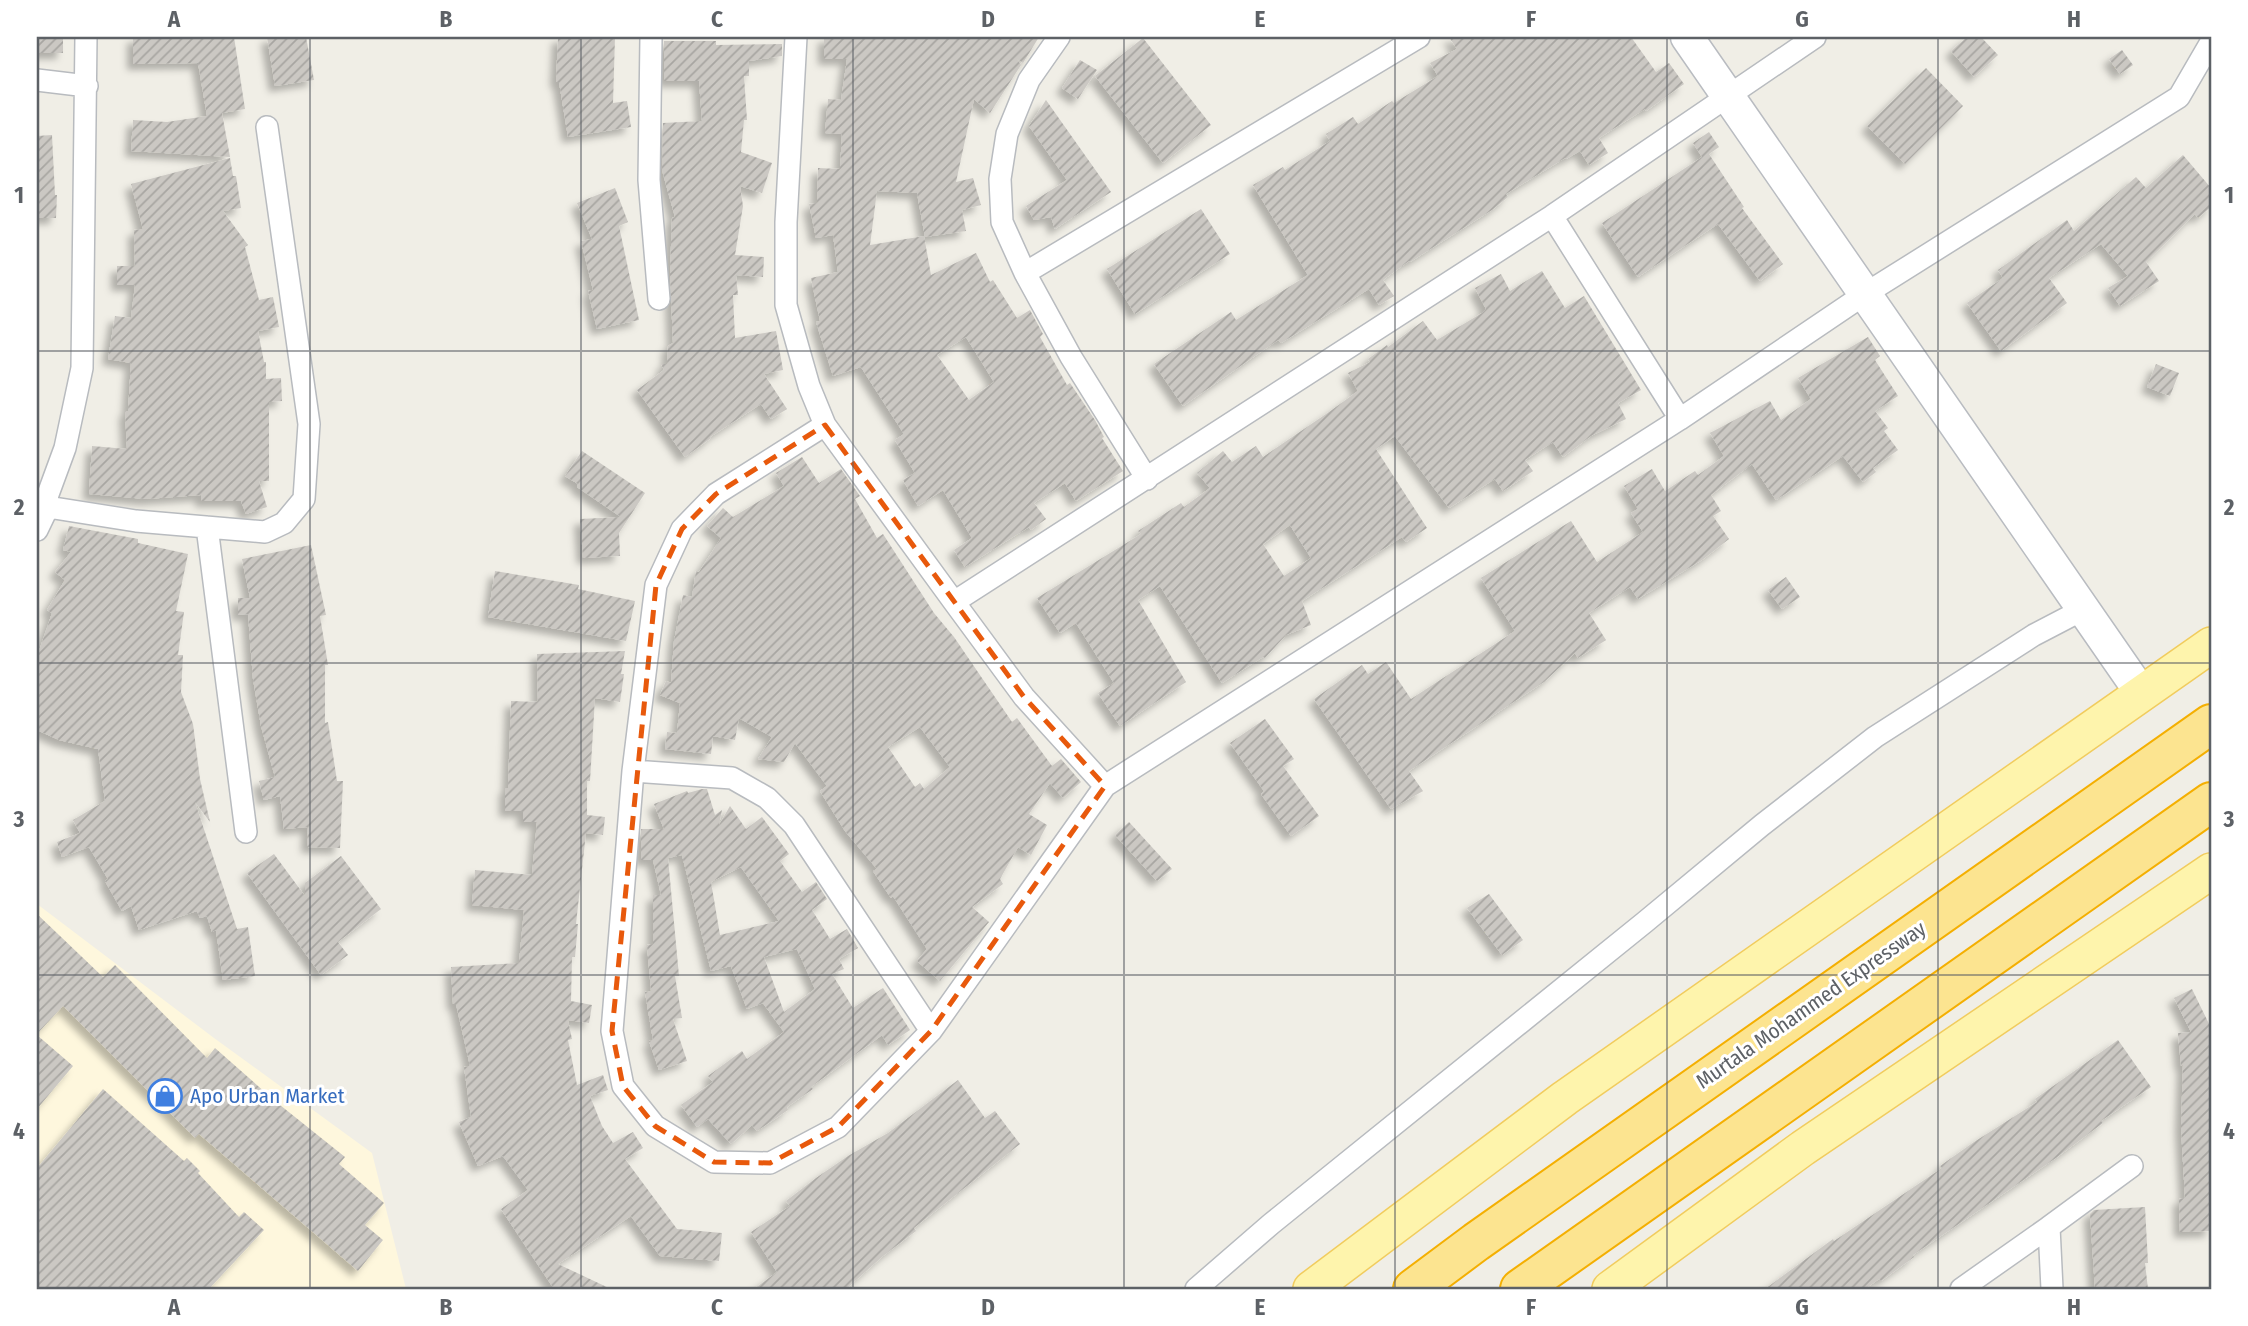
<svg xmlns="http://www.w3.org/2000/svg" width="2248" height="1326" viewBox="0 0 2248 1326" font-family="'Fira Sans Condensed',sans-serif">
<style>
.commercial{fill:#fef7dd}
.building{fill:url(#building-hatch);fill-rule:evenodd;filter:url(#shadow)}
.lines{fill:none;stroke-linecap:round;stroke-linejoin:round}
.street-casing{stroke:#b8bbbf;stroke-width:24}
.secondary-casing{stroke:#b9bcc1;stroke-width:35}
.primary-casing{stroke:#f1cc5e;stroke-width:38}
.highway-casing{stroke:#f4af02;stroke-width:42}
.street{stroke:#fff;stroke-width:21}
.secondary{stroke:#fff;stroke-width:32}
.primary{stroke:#fef4ac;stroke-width:35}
.highway{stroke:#fce490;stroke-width:38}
.marked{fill:none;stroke:#e8590c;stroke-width:5;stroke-dasharray:14 9;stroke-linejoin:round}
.grid{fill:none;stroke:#5d6166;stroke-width:2;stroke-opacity:0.55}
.labels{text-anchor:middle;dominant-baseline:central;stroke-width:6;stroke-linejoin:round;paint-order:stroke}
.street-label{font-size:21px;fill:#5d6166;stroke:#fff}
.shop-label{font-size:21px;fill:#366cbe;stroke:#fff;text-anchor:start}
.neatline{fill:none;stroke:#5d6166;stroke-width:2.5}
.grid-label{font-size:23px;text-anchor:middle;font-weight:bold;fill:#5d6166}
</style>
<defs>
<pattern id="building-hatch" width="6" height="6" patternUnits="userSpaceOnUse" patternTransform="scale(1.75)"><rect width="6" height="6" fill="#cbc8c3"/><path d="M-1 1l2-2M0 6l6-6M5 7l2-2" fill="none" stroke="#a8a6a2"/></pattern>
<filter id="shadow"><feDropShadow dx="-6" dy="6" stdDeviation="3.5" flood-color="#0004"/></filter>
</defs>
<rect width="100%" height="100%" fill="#f0eee6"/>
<path class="commercial" d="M37 904 214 1038 372 1153 406 1289H37Z"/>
<path class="building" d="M37 37H63V53H37Z
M133 37H234L245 109 222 113 230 157 131 151 133 120 167 122 207 116 198 63 133 64Z
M267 37H306L314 80 275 86Z
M558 37H615L613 103 627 101 631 127 568 137 559 82H556Z
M824 37H1039L1023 63 1017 59 1021 65 990 113 974 99 956 182 973 178 981 205 962 210 966 231 925 237 917 193 877 191 870 245 924 236 931 275 976 253 990 282 993 280 1017 318 1030 310 1043 334 1040 337 1067 385 1070 383 1095 420 1104 437 1102 438 1123 471 1076 501 1065 483 1034 503 1046 519 1031 530 1029 527 965 567 954 550 972 538 943 490 918 506 903 480 915 473 895 440 904 434 861 367 833 376 816 322 820 321 811 278 838 272 833 235 816 238 809 204 817 203 818 168 840 169 842 134 825 133 828 99 841 100 847 59H824ZM966 337 994 382 969 400 937 355Z
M1449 37H1631L1656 72 1669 63 1684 84 1646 111 1645 109 1599 138 1608 153 1589 165 1580 151 1566 159 1565 158 1506 194 1508 197 1492 210 1410 262 1409 261 1383 280 1394 296 1379 305 1369 289 1281 343 1278 340 1183 406 1154 364 1231 312 1236 320 1308 275 1253 185 1283 167 1285 170 1330 141 1326 134 1353 117 1358 124 1392 101 1394 103 1438 76 1430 63 1457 49Z
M1967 37H1981L1998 55 1974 77 1951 51Z
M1143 38 1211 125 1163 163 1095 76Z
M664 41H716V45L782 44V56L749 61V76H744L747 120H744L741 152 772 163 762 193 740 186 743 206 735 255 764 257 763 277 736 275 738 295H733L735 338 776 331 783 370 764 374 787 409 771 419 761 404 710 437 711 438 685 457 637 390 664 370 661 364H667L668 346 673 343 670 274 672 218 675 217 662 170 663 123 702 121 699 81H664Z
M2122 50 2133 65 2120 74 2109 59Z
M1080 60 1097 70 1078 99 1062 88Z
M1926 68 1963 106 1905 164 1867 126Z
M1046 100 1111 192 1055 229 1051 217 1034 220 1026 206 1067 180 1029 126Z
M1709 132 1719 147 1709 154 1744 207 1742 208 1783 264 1760 281 1718 224 1638 277 1602 223 1702 157 1693 143Z
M52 135 55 195H57L56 218H37V136Z
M2183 155 2211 188V207L2198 218 2195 214 2146 262 2159 281 2120 306 2108 288 2128 276 2101 244 2049 278 2067 303 2001 351 1967 303 2003 278 1998 270 2067 220 2074 231 2136 177 2146 188Z
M230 158 233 176H236L241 208 223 211 248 245 245 247 259 300 273 297 279 327 258 331 264 362H266V379L281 378 282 401 269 402V481H259L267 507 246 514 241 501H201V495L146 499 89 494 92 446 127 449 125 411H128L131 363 108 359 115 316 131 318 135 285H117V266H135L134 230 143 229 131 184Z
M615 188 628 222 619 226 639 320 597 329 588 291 593 290 581 241 592 239 577 203Z
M1201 209 1230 254 1135 314 1107 269Z
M1542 271 1565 308 1584 296 1641 390 1618 403 1626 419 1591 436 1563 457 1553 442 1525 460 1533 471 1503 491 1495 479 1449 508 1395 436 1376 449 1427 528 1406 542 1402 537 1302 601 1311 625 1286 635 1265 658 1263 657 1222 683 1160 586 1138 600 1186 682 1120 726 1098 693 1114 683 1076 623 1060 633 1037 598 1141 534 1138 531 1181 503 1184 507 1210 488 1197 473 1223 451 1232 462 1256 446 1263 457 1329 412 1358 391 1348 373 1370 362 1368 359 1387 345 1388 347 1423 321 1437 340 1482 313 1486 309 1475 288 1501 274 1510 291ZM1290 525 1311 558 1284 576 1263 544Z
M1868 337 1880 356 1875 360 1898 396 1875 411 1888 428 1884 431 1898 450 1873 468 1876 472 1863 482 1843 456 1776 500 1752 464 1711 495 1721 511 1713 516 1729 539 1702 560 1638 599 1630 587 1589 613 1606 640 1578 658 1575 653 1544 682 1409 771 1423 791 1391 809 1314 699 1362 665 1368 674 1386 662 1411 699 1515 631 1481 578 1571 521 1597 562 1643 532 1631 513 1638 509 1624 486 1652 469 1665 491 1695 471 1698 475 1724 456 1710 433 1770 401 1781 420 1811 399 1798 378Z
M2156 364 2179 373 2170 396 2147 387Z
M582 451 645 493 619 533 620 556 583 558 580 519 621 517 577 487 578 484 565 476Z
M802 457 819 483 841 469 860 496 855 499 877 538 883 534 934 613 954 637 1012 722 1017 718 1052 766 1061 759 1081 782 1063 798 1050 783 1029 814 1047 825 1031 855 1018 847 1000 879 1003 884 972 907 989 922 940 981 917 961 927 949 893 896 891 898 873 871 877 869 845 831 820 791 827 786 795 743 784 762 758 759 772 737 739 718 735 740 713 736 711 754 665 749 667 732 677 733 680 703 660 695 666 681 671 683 674 641 683 595 692 597 696 571 699 572 721 538 707 526 723 508 733 517 784 486 776 473ZM920 727 950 767 924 789 920 783 915 787 888 747Z
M69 526 138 539V543L188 554 176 611 184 612 178 655H183L181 692 193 724 200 779 210 822 195 802 237 929 248 927 255 976 223 980 216 930 212 932 207 916 200 918 197 911 139 930 131 906 122 911 105 881 108 879 89 847 62 857 57 842 80 833 73 820 105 801 98 749 59 740 37 730V657L52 613 47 610 65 580 55 572 71 552 63 550Z
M311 545 326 615 320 616 328 665H325V723L328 722 337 781H343L340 848 307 847 308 827 284 829 280 796 264 800 259 781 275 777 261 726 253 679 248 614 238 615V598H250L242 559Z
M495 571 579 585 578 589 635 601 626 641 488 617Z
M1786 577 1800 597 1782 609 1768 590Z
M625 651 621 674H624L620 702 595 698 590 781H587V815L605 817 603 835 586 833 576 924H578L575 957H572L571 1001 592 1005 589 1023 568 1020 572 1039 568 1040 577 1085 603 1075 608 1090 590 1096 602 1126 613 1143 633 1132 643 1148 625 1159 677 1229 722 1233 719 1261 660 1256 631 1216 558 1264 611 1289H554L501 1209 528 1190 503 1156 478 1166 459 1122 471 1117 464 1067 470 1066 456 1004H453L451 967 519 963 524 910 472 905 475 870 532 875 537 822H523V811H505V788H508L511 701 538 702 537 654Z
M1265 719 1294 759 1283 766 1319 816 1291 836 1261 794 1264 791 1230 743Z
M702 789H707L715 815 722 810 719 825 730 806 746 829 762 817 789 854 780 861 802 892 816 882 827 899 812 910 830 939 847 929 858 948 839 959 844 969 832 974 853 1008 883 988 910 1030 888 1045 882 1035 811 1087 813 1089 787 1107 788 1110 757 1131 752 1125 731 1144 708 1119 697 1127 681 1105 713 1082 708 1076 742 1051 747 1059 784 1032 763 1003 747 1009 731 966 711 971 682 855 668 858 679 976H675L682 1018 673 1019 687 1061 659 1070 649 1041 653 1040 645 992 651 991 647 945 653 944V895H661L653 860H641V829H664L654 804 687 791 688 793ZM741 867 779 921 720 935 711 882ZM797 949 815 989 784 1012 764 957Z
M1129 822 1172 869 1157 881 1115 835Z
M274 854 305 896V883L341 856 381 909 338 942 348 955 321 975 247 873Z
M1489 894 1523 940 1502 955 1467 908Z
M37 914 103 977 115 965 207 1058 215 1048 275 1101 345 1157 339 1164 384 1203 365 1225 383 1240 358 1271 199 1134 195 1138 63 1006 37 1034Z
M2192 989 2211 1028V1231L2180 1232 2179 1199 2185 1198 2181 1127 2183 1064 2181 1066 2178 1033 2191 1032 2174 998Z
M37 1035 73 1066 37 1109Z
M2118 1040 2151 1087 2101 1121 2103 1123 2056 1158 1913 1255 1914 1257 1881 1281 1879 1279 1865 1289H1765L1833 1239 1834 1241 1942 1168 1940 1166 1974 1142 2037 1102 2035 1099Z
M958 1080 985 1118 995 1111 1020 1144 914 1228 916 1231 883 1256 846 1289H754L777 1272 751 1232 790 1206 786 1201 816 1178 848 1156 888 1133Z
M103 1089 184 1161 187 1158 200 1171 198 1173 239 1217 244 1212 264 1230 209 1289H37V1168Z
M2145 1207 2148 1263H2145L2148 1289H2095L2090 1214 2094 1210Z"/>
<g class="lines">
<g class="street-casing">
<path id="street" d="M651 37 649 180 659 299
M796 37 786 222V305L809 386 825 425 954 602 1024 697 1105 786
M1059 37 1029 80 1007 134 1000 179 1002 222 1025 273 1071 357 1147 479
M37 80 87 86
M1552 216 1680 419
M1025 273 1419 37
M825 425 716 494 682 529 656 585 633 771 612 1031 623 1086 655 1126 714 1162 770 1163 838 1127 931 1031 1105 786 1680 419 1865 294 2179 97 2211 42V37
M49 505 54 508 136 521 265 532 284 523 304 499 309 424 267 127
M207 527 246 832
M37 530 49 505 47 497 65 448 82 368 86 37
M954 602 1552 216 1815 37
M633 771 732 778 767 798 794 825 931 1031
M2049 1227 2132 1166
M1196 1289 1271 1224 1645 922 1762 825 1875 737 2034 635 2082 610
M1961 1289 2049 1227 2052 1289"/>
</g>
<g class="secondary-casing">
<path id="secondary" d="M1687 37 2142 694"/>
</g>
<g class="primary-casing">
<path id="primary" d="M1311 1289 1565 1098 2211 645
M1610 1289 1803 1148 2211 871"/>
</g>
<g class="highway-casing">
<path id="highway" d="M1413 1289 1476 1242 2211 724
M1520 1289 2211 802"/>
</g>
<use href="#street" class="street"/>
<use href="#secondary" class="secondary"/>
<use href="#primary" class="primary"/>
<use href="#highway" class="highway"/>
</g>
<path class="marked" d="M825 425 1024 697 1105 786 931 1031 838 1127 770 1163 714 1162 655 1126 623 1086 612 1031 656 585 682 529 716 494Z"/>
<path class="grid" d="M310 37V1289M581 37V1289M853 37V1289M1124 37V1289M1395 37V1289M1667 37V1289M1938 37V1289M37 351H2211M37 663H2211M37 975H2211"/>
<defs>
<g id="shop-ring" transform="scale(1.75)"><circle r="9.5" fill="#fff" stroke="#3f7fe0" stroke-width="1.5"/><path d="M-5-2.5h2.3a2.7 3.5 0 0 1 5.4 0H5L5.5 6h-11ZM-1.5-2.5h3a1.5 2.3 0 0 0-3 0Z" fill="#3f7fe0"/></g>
</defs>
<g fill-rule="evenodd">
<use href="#shop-ring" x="165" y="1096"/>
</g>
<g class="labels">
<g class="street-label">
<text transform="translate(1811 1005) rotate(-35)">Murtala Mohammed Expressway</text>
</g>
<g class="shop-label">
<text x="190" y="1096">Apo Urban Market</text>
</g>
</g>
<rect width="2248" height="1326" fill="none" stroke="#ffffff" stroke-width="77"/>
<rect x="38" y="38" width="2172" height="1250" class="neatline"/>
<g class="grid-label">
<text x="174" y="27">A</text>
<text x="446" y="27">B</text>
<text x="717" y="27">C</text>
<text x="988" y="27">D</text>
<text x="1260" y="27">E</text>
<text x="1531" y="27">F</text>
<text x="1802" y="27">G</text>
<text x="2074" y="27">H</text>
<text x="19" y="203">1</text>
<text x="2229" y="203">1</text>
<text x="19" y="515">2</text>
<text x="2229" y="515">2</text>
<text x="19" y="827">3</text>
<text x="2229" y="827">3</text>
<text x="19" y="1139">4</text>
<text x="2229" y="1139">4</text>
<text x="174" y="1315">A</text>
<text x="446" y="1315">B</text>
<text x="717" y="1315">C</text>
<text x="988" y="1315">D</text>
<text x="1260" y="1315">E</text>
<text x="1531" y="1315">F</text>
<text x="1802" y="1315">G</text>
<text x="2074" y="1315">H</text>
</g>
</svg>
